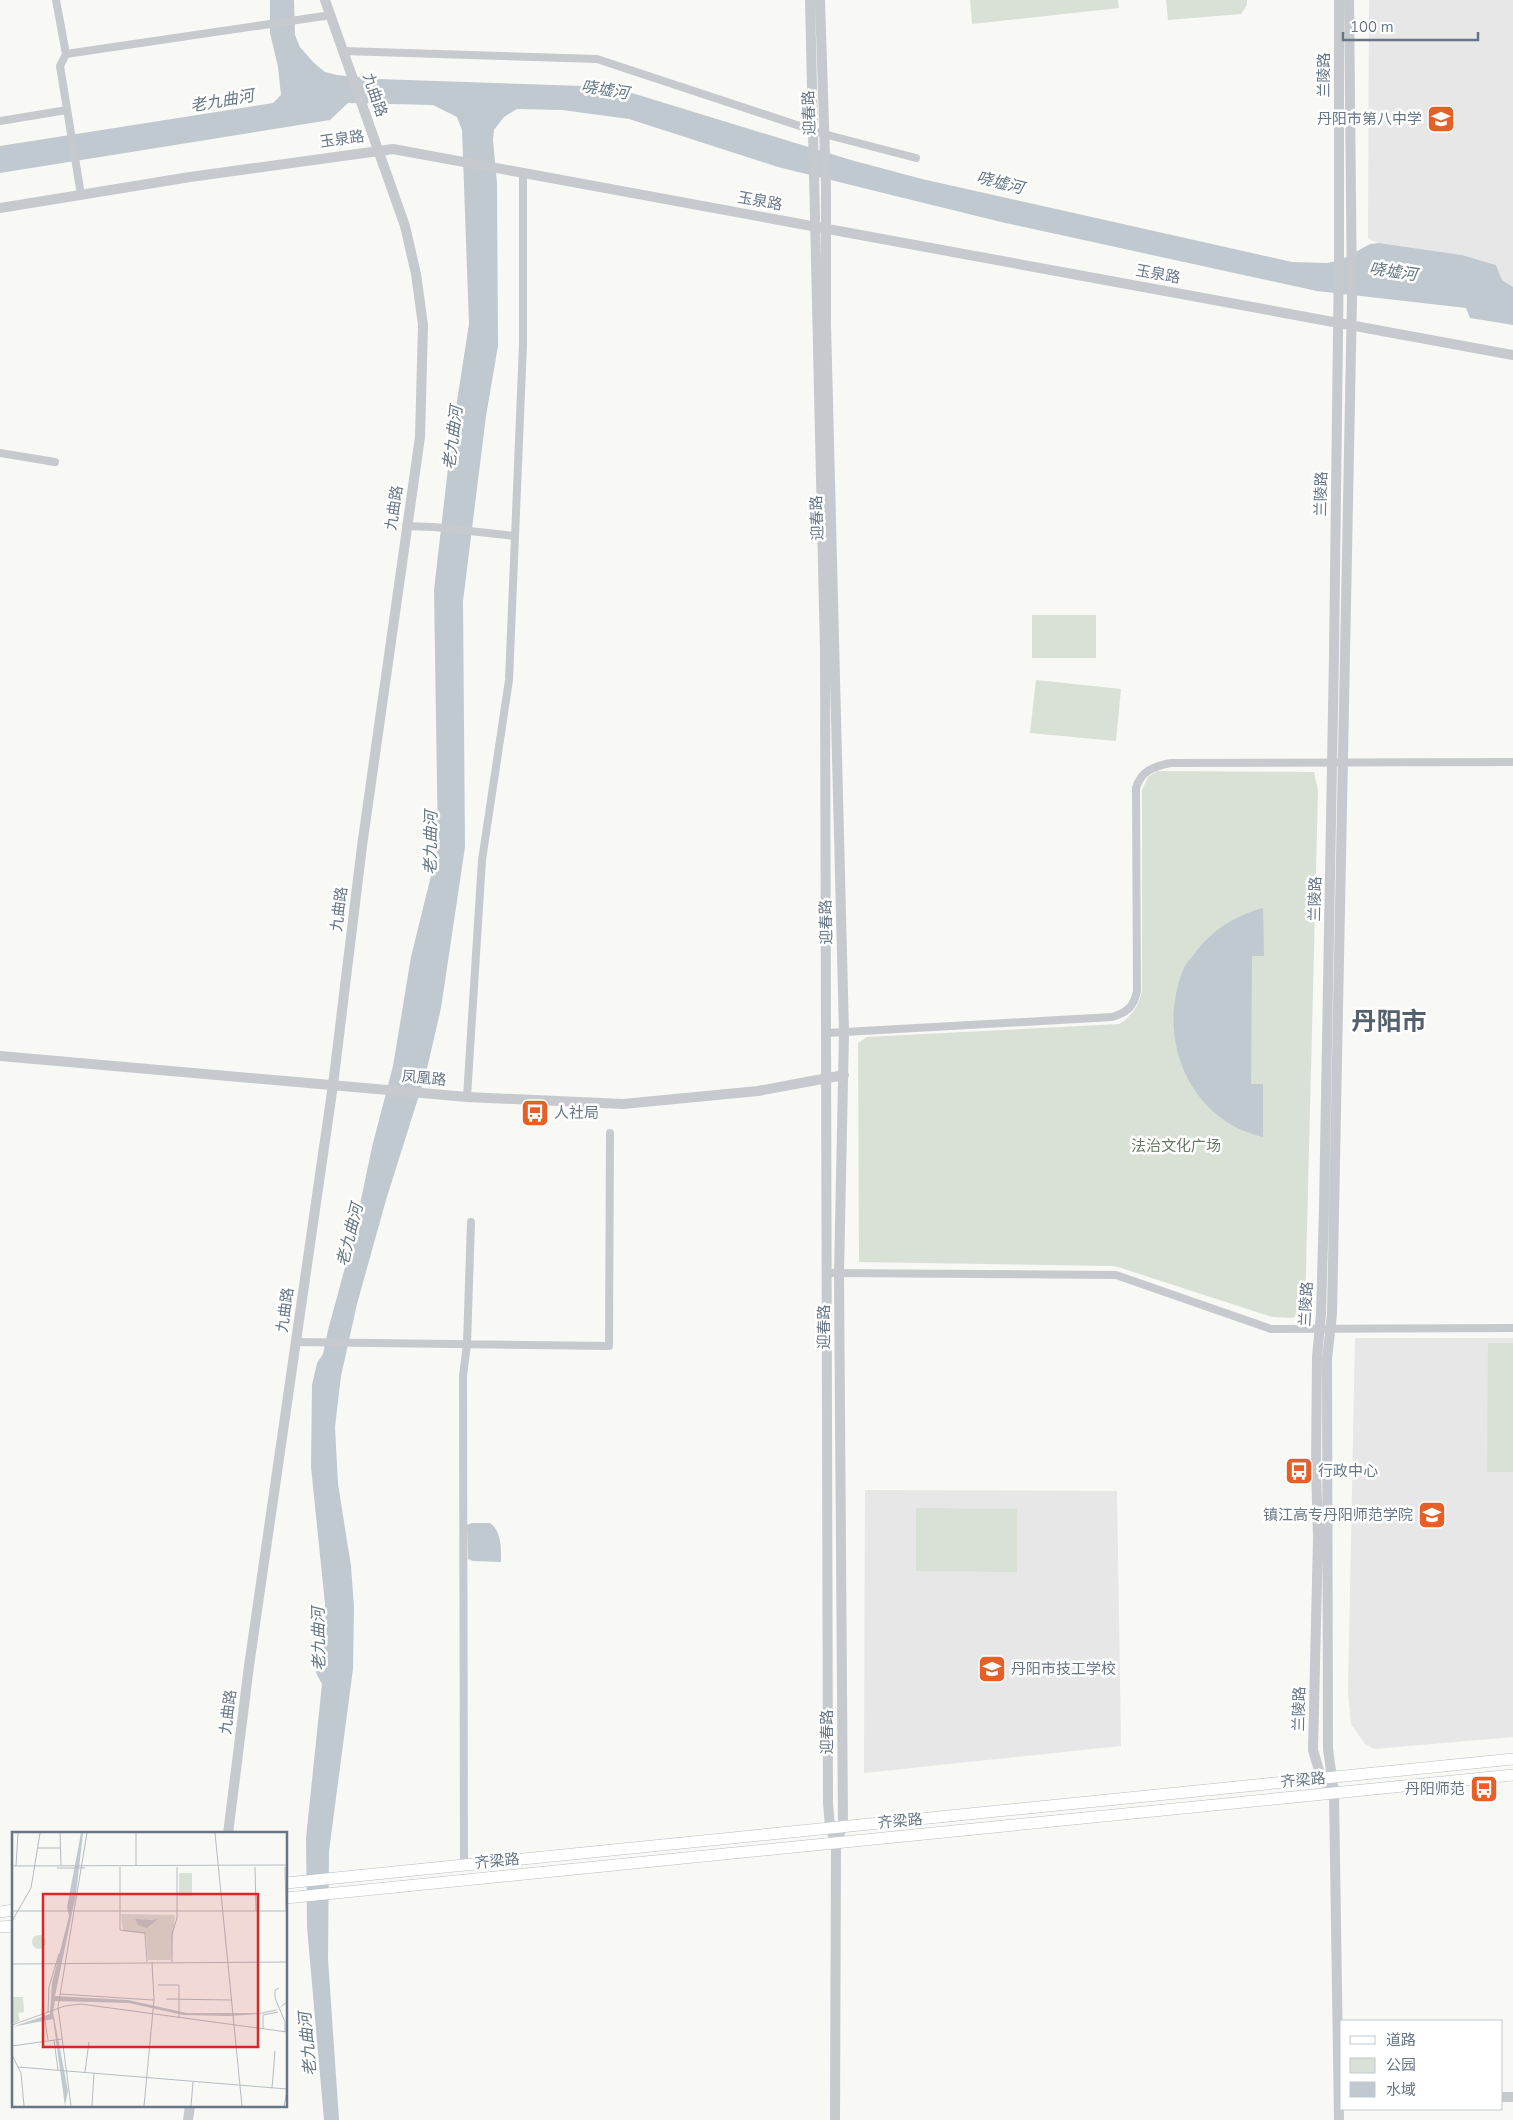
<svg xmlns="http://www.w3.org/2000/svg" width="1513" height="2120" viewBox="0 0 1513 2120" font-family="'Nunito Sans','Noto Sans SC',sans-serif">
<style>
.built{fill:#e6e7e6}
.green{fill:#d9e0d6}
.water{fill:#c0c9cf}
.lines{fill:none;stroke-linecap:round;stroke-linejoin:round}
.secondary-casing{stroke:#b8bdc2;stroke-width:12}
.minor{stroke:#c6c9cd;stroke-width:8}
.tertiary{stroke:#c6c9cd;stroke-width:10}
.secondary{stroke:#fff;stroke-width:11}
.labels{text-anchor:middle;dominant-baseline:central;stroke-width:5;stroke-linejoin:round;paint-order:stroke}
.street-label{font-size:15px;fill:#667687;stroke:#fff}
.poi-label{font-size:15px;fill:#667687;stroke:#fff;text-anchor:end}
.park-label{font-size:15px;fill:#657961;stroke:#fff}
.water-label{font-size:16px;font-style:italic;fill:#627783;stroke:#fff}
.town-label{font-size:25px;font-weight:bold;fill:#54606c;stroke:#fff}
.inset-road{fill:none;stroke:#b5bcc2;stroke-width:1}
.view{fill:#d62828;fill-opacity:0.15;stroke:#d62828;stroke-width:2.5}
.inset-edge{fill:none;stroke:#667687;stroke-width:2.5}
</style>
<rect width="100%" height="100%" fill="#f8f8f5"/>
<path class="built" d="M1369 0H1513V287L1502 280 1496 265 1462 255 1379 243 1368 239Z
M1355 1338H1513V1737L1374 1749 1365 1744 1351 1724 1348 1692Z
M865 1490 1117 1491 1121 1746 864 1773Z"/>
<path class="green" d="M970 0H1118L1119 8 972 24Z
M1166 0H1247V5L1241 14 1168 20Z
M1032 615H1096V658H1032Z
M1036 680 1121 689 1116 741 1030 733Z
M1157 771 1314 772 1318 791 1305 1309 1293 1318 1272 1317 1115 1266 859 1262 858 1043 867 1037 1120 1024C1133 1014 1138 1007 1142 991V790L1148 777Z
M1488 1343H1513V1472H1487Z
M916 1508 1017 1509V1572L916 1571Z"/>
<path class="water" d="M270 0H294L295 35 300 47 313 62 325 72 337 75 378 79 584 86 632 93 851 160 922 179 1292 262 1327 263 1341 260 1370 244 1379 243 1462 255 1496 265 1502 280 1513 287V325L1470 318 1466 308 1317 291 1001 222 778 167 629 119 562 110 517 109 504 117 494 130 493 140 497 183 498 346 486 416 463 601 465 847 441 1008 426 1073 386 1200 357 1304 341 1376 335 1427 338 1484 351 1566 354 1607 353 1669 329 1851 328 1959 339 2120H324L307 1927 306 1838 322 1684 316 1673 326 1639 325 1604 311 1467 312 1385 317 1363 323 1354 328 1330 353 1238 372 1147 393 1066 411 957 438 847 434 590 452 433 469 324 462 130 457 117 433 105 348 103 330 120 0 173V146L273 103 281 95 278 67 270 33Z
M1263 908 1264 956H1252L1251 1084H1263V1137C1188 1120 1155 1036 1184 968 1186 963 1191 958 1195 953 1213 929 1235 916 1263 908Z
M472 1523H490C502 1532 501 1548 501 1562L473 1561 468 1559 467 1525Z"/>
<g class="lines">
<g class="secondary-casing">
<path id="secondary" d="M286 1883 1513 1759
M286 1898 1513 1775
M0 1912 14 1910
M0 1927 14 1926"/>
</g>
<path class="minor" d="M56 0 66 54 60 66 81 195
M343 51 597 59 824 134 916 158
M66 54 331 15
M0 121 67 110
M0 453 55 462
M406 526 434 527 514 536
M827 1033 1112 1017C1127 1013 1134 1006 1137 991L1136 788C1141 771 1154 766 1171 763L1513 762
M467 1097 482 860 509 680 523 345V173
M826 1273 1116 1275 1271 1329 1513 1328
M296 1342 609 1346 610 1133
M464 1865 463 1376 467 1344 471 1222"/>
<path class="tertiary" d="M810 0 825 651 828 1803 830 1827 836 1843 835 2120
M820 0 826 187V324L844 1032 839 1274 843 1826 840 1833
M0 208 190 177 393 149 1513 355
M0 1056 467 1097 623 1104 758 1091 844 1075
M1327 1785 1321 1777 1313 1750 1318 1538 1316 1467 1317 1357 1321 1314 1324 1208 1334 655 1339 254V0
M228 1834 249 1666 333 1085 362 846 420 437 423 325 416 274 405 226 325 0
M1502 2097H1513
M188 2120 190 2106
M1339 2120 1334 1793 1328 1749 1327 1359 1332 1314 1352 299 1349 0"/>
<use href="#secondary" class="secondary"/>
</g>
<defs>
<g id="school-square" transform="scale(1.4375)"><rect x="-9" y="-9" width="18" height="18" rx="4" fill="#e65f27" stroke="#fff"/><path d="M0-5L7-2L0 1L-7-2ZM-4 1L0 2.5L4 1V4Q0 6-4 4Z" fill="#fff"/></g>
<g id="bus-square" transform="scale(1.4375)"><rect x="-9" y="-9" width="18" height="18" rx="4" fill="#e65f27" stroke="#fff"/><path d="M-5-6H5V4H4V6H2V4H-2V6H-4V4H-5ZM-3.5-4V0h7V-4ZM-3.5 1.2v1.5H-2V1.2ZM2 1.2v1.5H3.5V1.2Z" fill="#fff"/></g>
</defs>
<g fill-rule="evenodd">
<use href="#school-square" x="1441" y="119"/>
<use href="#bus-square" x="535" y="1113"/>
<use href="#bus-square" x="1299" y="1471"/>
<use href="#school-square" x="1432" y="1515"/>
<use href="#school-square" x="992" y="1669"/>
<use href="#bus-square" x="1484" y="1789"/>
</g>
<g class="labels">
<g class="street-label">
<text transform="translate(1324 75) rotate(-90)">兰陵路</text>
<text transform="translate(375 95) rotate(71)">九曲路</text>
<text transform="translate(809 113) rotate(-92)">迎春路</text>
<text transform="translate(342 139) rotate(-8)">玉泉路</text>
<text transform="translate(760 201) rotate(10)">玉泉路</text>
<text transform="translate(1158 274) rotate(10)">玉泉路</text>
<text transform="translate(1321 494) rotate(-89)">兰陵路</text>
<text transform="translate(394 508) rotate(-81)">九曲路</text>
<text transform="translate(817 518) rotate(-92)">迎春路</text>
<text transform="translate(1315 899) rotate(-89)">兰陵路</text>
<text transform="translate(339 909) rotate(-83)">九曲路</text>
<text transform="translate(826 922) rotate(-91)">迎春路</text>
<text transform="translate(424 1078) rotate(5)">凤凰路</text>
<text transform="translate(1306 1304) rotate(-87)">兰陵路</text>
<text transform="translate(285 1310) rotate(-82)">九曲路</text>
<text transform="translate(824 1327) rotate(-90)">迎春路</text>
<text transform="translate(1299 1709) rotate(-89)">兰陵路</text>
<text transform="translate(228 1712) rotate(-83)">九曲路</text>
<text transform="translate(827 1732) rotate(-90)">迎春路</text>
<text transform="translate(1303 1780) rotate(-5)">齐梁路</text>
<text transform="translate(900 1821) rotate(-5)">齐梁路</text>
<text transform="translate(497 1861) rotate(-6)">齐梁路</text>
</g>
<g class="poi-label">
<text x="1422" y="119">丹阳市第八中学</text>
<text x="554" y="1113" text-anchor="start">人社局</text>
<text x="1318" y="1471" text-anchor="start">行政中心</text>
<text x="1413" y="1515">镇江高专丹阳师范学院</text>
<text x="1011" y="1669" text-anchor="start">丹阳市技工学校</text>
<text x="1465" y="1789">丹阳师范</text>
</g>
<g class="park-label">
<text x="1176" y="1146">法治文化广场</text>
</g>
<g class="water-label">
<text transform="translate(605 90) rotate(9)">哓墟河</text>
<text transform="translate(222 101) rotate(-10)">老九曲河</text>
<text transform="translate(1000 183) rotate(14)">哓墟河</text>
<text transform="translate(1393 272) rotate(8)">哓墟河</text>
<text transform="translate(453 438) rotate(-83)">老九曲河</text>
<text transform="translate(431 843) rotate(-89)">老九曲河</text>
<text transform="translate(350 1235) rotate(-76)">老九曲河</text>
<text transform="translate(319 1639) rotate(-91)">老九曲河</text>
<text transform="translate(308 2044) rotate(-95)">老九曲河</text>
</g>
<g class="town-label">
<text x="1389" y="1022">丹阳市</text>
</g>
</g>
<g transform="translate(12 1832)">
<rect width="275" height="275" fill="#f8f8f5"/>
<path d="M167 41H180V64H167ZM109 82 163 83 159 128H136L134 102 111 99ZM20 110a7 7 0 1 1 14 0a7 7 0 1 1-14 0ZM0 165H11L12 180 6 181 8 189 0 192Z" fill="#d9e0d6"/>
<path d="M69 1H71L64 62 43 164 116 168 175 181H247L266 177 275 169V171L263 179 249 182 217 184 171 183 117 171 43 169 41 180 56 259 53 274 41 187 0 195 38 182 40 151 57 84 55 75ZM123 87 140 88 146 87 135 96 126 93Z" fill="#c0c9cf"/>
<path class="inset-road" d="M48 1 49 34M124 1V34M203 1 230 274M26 16H48M0 34 275 33M4 34 6 1M108 35V98L133 101 135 130M243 35 244 79M273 35 274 79M45 36H73M0 79H275M0 89 19 56 28 1M160 130V102L165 86V35M0 132 275 130M146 153H167V185M267 156 263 158V166L273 190V200M48 162 141 168M154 167 220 168M36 180 37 155 47 122M32 182 36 208M0 193 53 174 69 172 275 200M251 197V183L266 180M42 208 46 238M0 214 50 207M0 223 9 241 12 274M6 235 275 257M73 240 77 210M260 256 263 219M59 274 46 175 75 1M80 274 82 241M132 274 142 168 140 130M179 274 181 250M272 274 275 259"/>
<path class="view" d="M31 62H246V215H31Z"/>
<rect width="275" height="275" class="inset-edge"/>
</g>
<rect x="1340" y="2020" width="162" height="90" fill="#ffffff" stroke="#c2c8cf"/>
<rect x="1350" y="2036" width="25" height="8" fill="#ffffff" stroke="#c2c8cf"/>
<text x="1386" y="2045" font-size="15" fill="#667687">道路</text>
<rect x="1350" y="2058" width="25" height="15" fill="#d9e0d6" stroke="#c2c8cf"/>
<text x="1386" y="2070" font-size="15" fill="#667687">公园</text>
<rect x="1350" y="2082" width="25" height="15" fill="#c0c9cf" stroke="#c2c8cf"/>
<text x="1386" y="2095" font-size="15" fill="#667687">水域</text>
<path d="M1343 32v8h135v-8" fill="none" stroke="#667687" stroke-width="2.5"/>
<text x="1350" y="32" font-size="15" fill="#667687" stroke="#ffffff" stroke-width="4" paint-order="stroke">100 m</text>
</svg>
